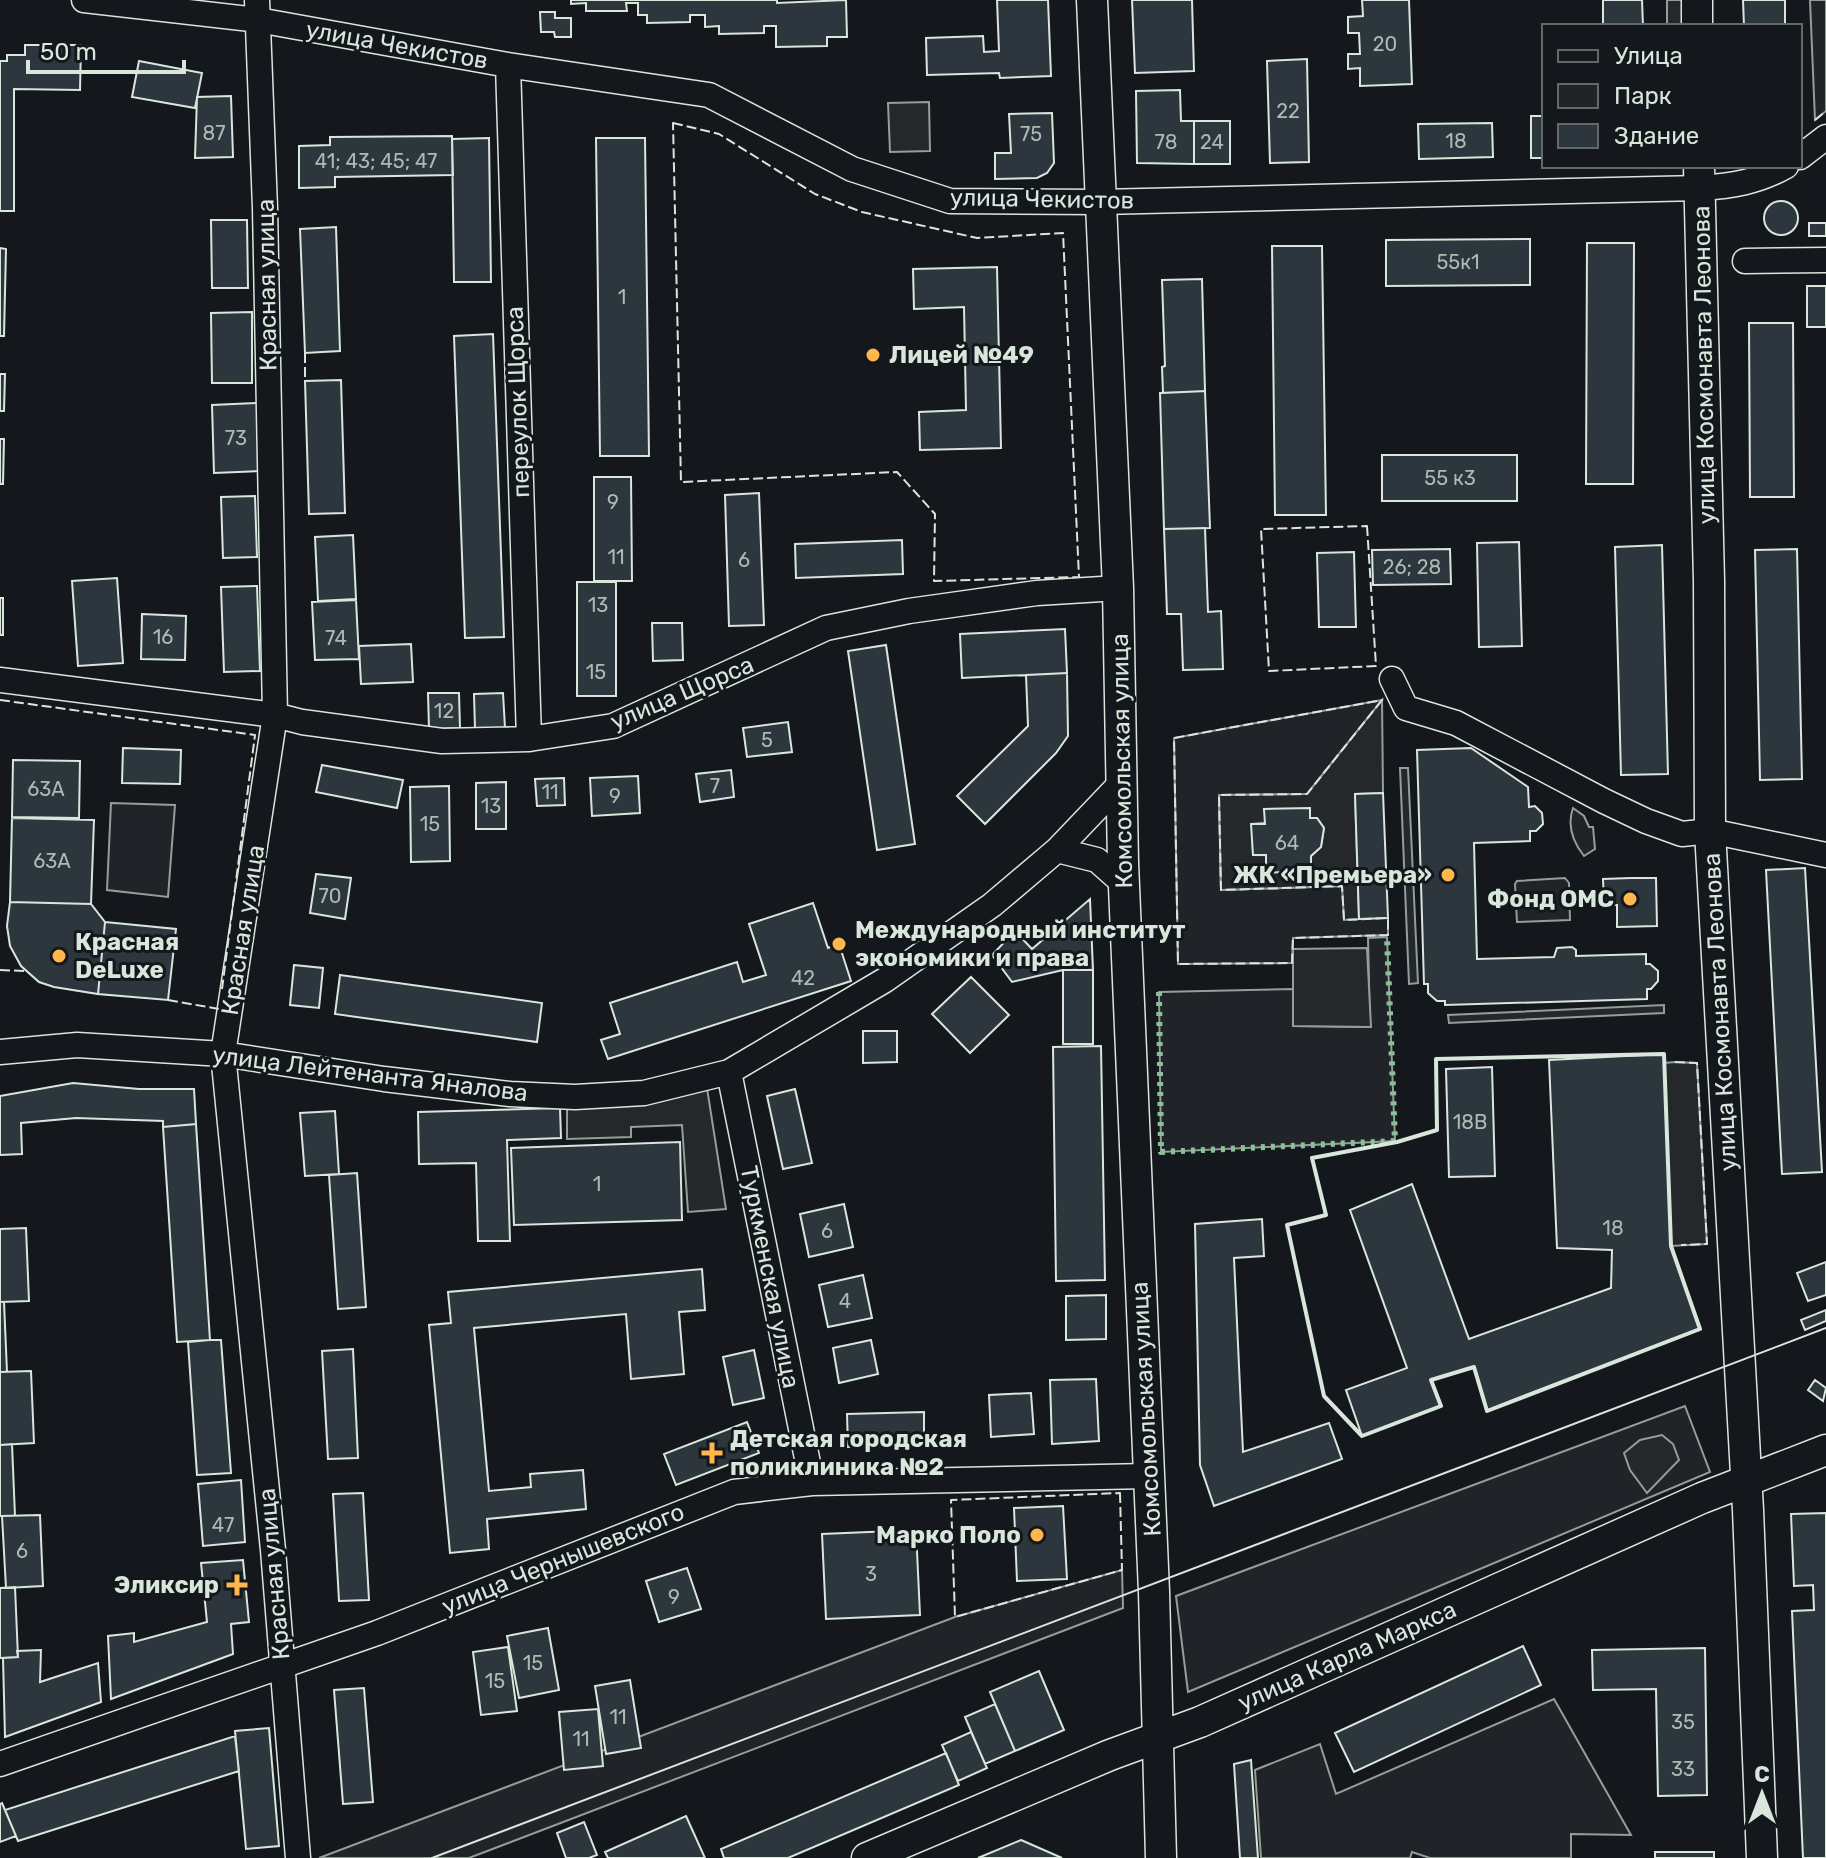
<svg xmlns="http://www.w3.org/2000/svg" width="1826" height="1858" viewBox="0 0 1826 1858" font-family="Rubik,sans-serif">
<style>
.green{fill:#202428;stroke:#939e99;stroke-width:2}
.parking{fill:#24282b;stroke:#939e99;stroke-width:2;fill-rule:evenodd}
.building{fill:#2c363c;stroke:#d8e6dc;stroke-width:2}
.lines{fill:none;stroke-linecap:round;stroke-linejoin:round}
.minor-casing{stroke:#d8e6dc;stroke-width:27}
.major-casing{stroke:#d8e6dc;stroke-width:33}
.minor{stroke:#14181c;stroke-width:24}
.major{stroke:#14181c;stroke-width:30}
.tram{stroke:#d8e6dc;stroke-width:2}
.hedge{stroke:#8ac095;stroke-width:6;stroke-dasharray:4 6;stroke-linecap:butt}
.fence{stroke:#d8e6dc;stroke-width:2;stroke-dasharray:10 4;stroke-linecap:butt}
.wall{stroke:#d8e6dc;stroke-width:4}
.poi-dot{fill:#ffb74d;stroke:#14181c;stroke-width:3}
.labels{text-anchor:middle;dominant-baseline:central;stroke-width:6;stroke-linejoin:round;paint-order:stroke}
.number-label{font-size:20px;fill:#adbab4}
.street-label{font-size:24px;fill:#d8e6dc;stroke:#14181c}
.poi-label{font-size:24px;font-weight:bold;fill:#d8e6dc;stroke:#14181c;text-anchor:start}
</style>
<rect width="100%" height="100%" fill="#14181c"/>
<path class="green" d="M1810 0H1826V111L1815 120Z
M1382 700 1307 794 1219 795 1221 890 1342 886 1388 918V935L1293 938 1292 963 1178 964 1174 738Z
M111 803 175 805 168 897 107 890Z
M1573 808 1584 816 1589 827H1593L1595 849 1584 856C1573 842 1567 825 1573 808Z
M1565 878 1569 883 1570 920 1517 922 1515 884 1517 881Z
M1387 937 1395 1141 1161 1152 1159 992 1293 989 1294 1026 1370 1027 1368 938Z
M1685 1406 1710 1472 1188 1692 1176 1596Z
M1122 1570 1123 1608 469 1858H319L955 1617Z
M1554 1699 1631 1835 1571 1834V1858H1430L1412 1852 1410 1858H1261L1255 1770 1320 1744 1336 1794Z"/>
<path class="parking" d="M1667 0H1697V26H1667Z
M929 102 930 151 890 152 888 103Z
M1382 700 1383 793 1355 794 1359 919 1344 920 1342 886 1221 890 1219 795 1307 794ZM1310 818H1317L1324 828 1321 847 1311 856 1253 855 1252 824Z
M1400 768H1408L1418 983 1409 984Z
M1367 948 1371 1027 1293 1026V949Z
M1664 1005V1013L1449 1023 1448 1015Z
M1675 1062 1697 1063 1707 1244 1671 1246 1664 1063Z
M707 1088 726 1209 688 1212 682 1125 631 1127V1137L567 1139V1108Z
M1662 1435 1673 1444 1679 1460 1647 1493 1630 1470 1624 1453 1640 1440Z"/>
<path class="building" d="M571 0H777V3L846 0 847 37H827V46L776 47V26H764V33L719 34V26L705 27V15H690V22L647 23V15H638V3H626L627 11H586V3L571 4Z
M997 0H1048L1051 76 1000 78 999 73 927 75 926 38 983 36 984 52 999 51Z
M1132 0H1192L1194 71 1135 73Z
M1362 0H1409L1412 84 1360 86V68L1348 69V54H1360L1359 33H1348V17L1363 16Z
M1603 0H1642L1643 26H1603Z
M1743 0H1785V26H1744Z
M540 12H555V18H571V37H555L554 32H541Z
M25 45H81L80 90 14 89V211H0V61H7V55H25Z
M1307 59 1309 162 1270 163 1267 61Z
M139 61 202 73 195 108 132 97Z
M1180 90 1181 121H1194V164L1137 163 1136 91Z
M231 96 233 157 195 158 197 97Z
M1052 113 1054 163 1047 173 1037 178 995 179V153H1011L1009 114Z
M1531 116H1544V158H1531Z
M1194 121H1230V164H1194Z
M1492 123 1493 157 1419 159 1418 124Z
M452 136 453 175 335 177V187L299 188V146L330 145V137Z
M489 138 491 282H454L452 139Z
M596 138H645L649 456H600Z
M1764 218a17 17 0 1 1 34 0a17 17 0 1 1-34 0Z
M211 220H247L248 288H212Z
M1809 223H1826V236H1809Z
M336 227 340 351 305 353 300 229Z
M1530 239V285L1386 286V240Z
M1587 243H1634L1633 484H1586Z
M1272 246H1322L1326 515H1275Z
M0 248 6 249 4 336H0Z
M997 267 1001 448 920 450 919 412 966 410 964 307 914 309 913 269Z
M1202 279 1205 391 1163 393 1162 367 1165 366 1162 280Z
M1807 286H1826V327H1807Z
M252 312V383H212L211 313Z
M1749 323H1793L1794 497H1750Z
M493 334 504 637 465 638 454 336Z
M0 374H5L4 411H0Z
M341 380 345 513 309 514 305 381Z
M1205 391 1210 528 1164 529 1160 393Z
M257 403 260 471 214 473 212 405Z
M0 439H4L3 484H0Z
M1382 455H1517V501H1382Z
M594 477H631L632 581H594Z
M759 493 764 625 729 626 725 495Z
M255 496 257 557 223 558 221 497Z
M1205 528 1208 612 1221 611 1223 669 1183 670 1181 614H1167L1164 529Z
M353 535 356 599 318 601 315 537Z
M902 540 903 574 796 578 795 544Z
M1519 542 1522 646 1479 647 1477 543Z
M1662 545 1668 774 1621 775 1615 547Z
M1450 549 1451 584 1373 585 1372 550Z
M1797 549 1802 779 1760 780 1755 550Z
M1354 552 1356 627H1319L1317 553Z
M117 578 123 663 78 666 72 581Z
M577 582H616V696H577Z
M257 586 260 671 224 672 221 587Z
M0 598H3V635H0Z
M356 600 359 659 315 660 312 602Z
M142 614 186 616 185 660 141 659Z
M652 623H682L683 660 653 661Z
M1065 629 1067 673 962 678 960 634Z
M411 644 413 682 361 684 359 646Z
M886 645 915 844 877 850 848 651Z
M1067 673 1068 736 1056 753 985 824 957 796 1028 726 1026 675Z
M428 693H459L460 728 429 729Z
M503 693 505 728 475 729 474 694Z
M788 722 792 752 747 757 743 728Z
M123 748 181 750 180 784 122 783Z
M1471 748 1528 787 1529 807 1535 806 1542 813 1543 824 1536 831H1530V841L1474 843 1477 959 1554 957 1557 948 1572 947 1576 950V956L1646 954V964H1650L1658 971V981L1651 989H1647V999L1445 1005V1001H1437L1428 993V984H1424L1417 750Z
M13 760 80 761 79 818 12 817Z
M322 765 403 780 397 808 316 792Z
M731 770 734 797 700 802 696 774Z
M638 776 640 813 592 816 590 778Z
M564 778 565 805 537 806 535 779Z
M506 782V829H476V783Z
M449 786 450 861 411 862 410 787Z
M1383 793 1388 918 1359 919 1355 794Z
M1310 808V818H1317L1324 828 1321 847 1311 856V870L1266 873V855H1253L1251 824H1265L1264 809Z
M12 818 94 820 91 904 10 902Z
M1805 868 1822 1172 1782 1174 1766 870Z
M316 874 351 878 345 919 310 913Z
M1631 878H1656L1657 926 1617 927V905H1604L1603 879Z
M1090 899 1093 970H1063L1012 982 992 955 1015 931 1032 949Z
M10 902 91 904 105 922 98 994 54 987 39 982 21 966 10 946 7 926Z
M813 903 828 948 839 944 851 981 608 1059 601 1040 620 1034 610 1003 737 962 743 982 766 975 749 924Z
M105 922 176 929 168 1000 98 994Z
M294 965 323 968 319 1008 290 1005Z
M1063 970H1093V1044H1063Z
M340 975 542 1003 537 1042 335 1014Z
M971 977 1009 1015 970 1053 932 1014Z
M863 1031H897V1062L863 1063Z
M1101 1046 1105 1280 1056 1281 1053 1047Z
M1664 1054 1671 1246 1700 1329 1487 1411 1474 1367 1431 1380 1441 1406 1362 1436 1346 1390 1407 1368 1350 1210 1412 1184 1469 1339 1611 1288 1612 1250 1557 1248 1549 1060Z
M1492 1067 1495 1176 1449 1177 1446 1069Z
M73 1083 139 1089H194L196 1124 163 1127V1121L76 1118 21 1123 22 1154 0 1155V1096Z
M795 1089 812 1163 783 1169 767 1096Z
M560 1108 561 1138 507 1140 510 1241H478L476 1163 419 1164 418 1112Z
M335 1111 339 1174 305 1176 300 1113Z
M196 1124 210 1340 177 1342 163 1127Z
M680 1142 682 1220 514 1225 511 1148Z
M357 1173 366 1307 338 1309 329 1175Z
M844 1204 853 1247 809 1257 800 1214Z
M1262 1219 1264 1256 1234 1258 1243 1452 1329 1423 1342 1459 1214 1506 1200 1465 1195 1224Z
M26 1228 29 1301 0 1302V1229Z
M1826 1262V1295L1808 1301 1797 1273Z
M702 1269 705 1310 679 1312 684 1374 631 1379 626 1314 474 1328 489 1491 531 1487 530 1474 583 1470 586 1509 487 1519 489 1549 450 1553 429 1325 451 1323 448 1292Z
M863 1275 872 1318 828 1327 819 1285Z
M1106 1295V1339L1066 1340V1296Z
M0 1302H4L7 1372H0Z
M1826 1310V1321L1805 1330 1801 1320Z
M210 1340H221L231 1473 197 1475 188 1342Z
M871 1340 878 1374 839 1383 833 1348Z
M353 1349 358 1458 328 1459 322 1351Z
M754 1350 764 1398 733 1405 723 1357Z
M31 1371 34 1443 0 1445V1372Z
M1096 1379 1099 1441 1052 1444 1050 1380Z
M1815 1380 1826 1388 1823 1401 1808 1390Z
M1031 1393 1034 1434 991 1437 989 1395Z
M924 1412V1445L848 1447 847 1414Z
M747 1422 759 1453 676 1485 664 1454Z
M12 1444 15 1516H0V1445Z
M241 1480 245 1542 203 1546 198 1484Z
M363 1493 369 1600 339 1601 333 1494Z
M1063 1506 1067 1579 1017 1581 1014 1508Z
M1826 1513V1858H1803L1792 1611 1814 1610 1813 1585 1794 1586 1791 1514Z
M40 1515 43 1586 6 1588 2 1516Z
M916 1530 920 1615 826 1619 822 1534Z
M243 1560 249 1622 231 1624 233 1654 111 1699 108 1636 134 1633V1642L207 1622 201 1563Z
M687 1568 701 1609 659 1622 646 1581Z
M15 1587 18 1657 0 1658V1588Z
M548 1628 559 1690 519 1698 507 1636Z
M1523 1646 1541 1685 1354 1772 1335 1733Z
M508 1647 517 1711 481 1715 473 1652Z
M1705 1648 1707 1795 1658 1796 1656 1689 1593 1690 1592 1650Z
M41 1650 40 1682 98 1663 101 1702 5 1737 3 1658 18 1657 17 1651Z
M1039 1671 1064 1730 1015 1751 990 1692Z
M630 1680 641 1748 606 1754 595 1686Z
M364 1688 373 1802 343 1804 334 1690Z
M995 1704 1015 1751 985 1764 965 1717Z
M598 1709 603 1766 564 1770 559 1712Z
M269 1728 279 1846 246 1849 235 1731Z
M971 1732 987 1768 958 1781 942 1745Z
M235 1736 239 1771 18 1841 5 1810Z
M946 1753 959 1785 788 1858H724L721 1849Z
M1251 1760 1258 1858H1240L1234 1764Z
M2 1803 16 1836 0 1842V1804Z
M686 1816 705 1858H608L605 1852Z
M584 1822 597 1855 589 1858H566L557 1833Z
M1021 1840 1062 1858H978Z
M1655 1852H1714V1858H1655Z"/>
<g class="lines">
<g class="minor-casing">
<path id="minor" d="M84 0 258 20 508 65 709 95 852 169 950 201 1100 202 1700 188C1732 186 1758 182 1786 166
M257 0 265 208 275 715 223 1054 273 1550 298 1858
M508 65 529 739
M1800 157 1826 137
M1745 261 1826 260
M1392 679 1406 708 1456 723 1604 801 1646 821 1682 834 1710 831 1826 855
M0 680 275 715 302 722 442 741 529 739 613 726 826 628 909 611 1037 593 1118 588
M1057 850 1097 860 1124 884
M0 1052 77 1045 223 1054 384 1079 510 1094 575 1097 644 1093 729 1072 885 980 992 905 1057 850 1121 783
M729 1072 812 1483
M0 1764 377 1633 734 1492 812 1483 1148 1476"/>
</g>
<g class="major-casing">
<path id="major" d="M1092 0 1118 588 1123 863 1154 1592 1161 1858
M1697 0V26
M1699 166 1709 581 1710 831 1748 1510 1762 1858
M867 1858 1110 1755 1200 1722 1702 1498 1826 1450"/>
</g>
<use href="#minor" class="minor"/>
<use href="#major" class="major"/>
<path class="tram" d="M432 1858 1826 1328"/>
<path class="hedge" d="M1159 992 1161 1152 1395 1141 1387 937"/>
<path class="fence" d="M1815 120 1826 111
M673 123 719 134 815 194 862 212 977 238 1063 233 1079 577 934 581 935 514 897 472 681 482Z
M305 353V381
M1367 526 1376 666 1269 671 1261 529Z
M0 700 255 735 222 989
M1382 700 1307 794 1219 795 1221 890 1342 886 1344 920 1388 918V935L1293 938 1292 963 1178 964 1174 738Z
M0 970 26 971
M168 1000 219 1009 220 1005
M1675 1062 1697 1063 1707 1244 1681 1245
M1120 1493 1122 1570 955 1617 951 1500Z"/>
<path class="wall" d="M1664 1054 1671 1246 1700 1329 1487 1411 1474 1367 1431 1380 1441 1406 1362 1436 1324 1396 1287 1225 1326 1215 1312 1158 1397 1142 1437 1130 1436 1059Z"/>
</g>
<g class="poi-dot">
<circle cx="873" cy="355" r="8"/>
<circle cx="1448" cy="875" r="8"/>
<circle cx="1630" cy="899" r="8"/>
<circle cx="839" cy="944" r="8"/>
<circle cx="59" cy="956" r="8"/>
<path d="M708 1441h8v8h8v8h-8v8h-8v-8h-8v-8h8z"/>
<circle cx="1037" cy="1535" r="8"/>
<path d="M233 1573h8v8h8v8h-8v8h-8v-8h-8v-8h8z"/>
</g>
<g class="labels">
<g class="number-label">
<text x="1385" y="44">20</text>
<text x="1288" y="111">22</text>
<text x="214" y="133">87</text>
<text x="1031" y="134">75</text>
<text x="1456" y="141">18</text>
<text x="1166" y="142">78</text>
<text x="1212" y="142">24</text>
<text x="376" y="161">41; 43; 45; 47</text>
<text x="1458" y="262">55к1</text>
<text x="622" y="297">1</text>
<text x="236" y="438">73</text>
<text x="1450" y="478">55 к3</text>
<text x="613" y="502">9</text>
<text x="616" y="557">11</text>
<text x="744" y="560">6</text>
<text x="1412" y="567">26; 28</text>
<text x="598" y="605">13</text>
<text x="163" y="637">16</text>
<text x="336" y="638">74</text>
<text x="596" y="672">15</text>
<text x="444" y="711">12</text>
<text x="767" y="740">5</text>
<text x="715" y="786">7</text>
<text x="46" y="789">63А</text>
<text x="550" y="792">11</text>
<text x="615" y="796">9</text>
<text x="491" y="806">13</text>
<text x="430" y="824">15</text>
<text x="1287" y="843">64</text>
<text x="52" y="861">63А</text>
<text x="330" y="896">70</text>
<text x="803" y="978">42</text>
<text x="1470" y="1122">18В</text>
<text x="597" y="1184">1</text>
<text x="1613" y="1228">18</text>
<text x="827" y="1231">6</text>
<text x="845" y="1301">4</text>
<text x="223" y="1525">47</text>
<text x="22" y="1551">6</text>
<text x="871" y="1574">3</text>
<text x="674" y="1597">9</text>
<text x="533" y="1663">15</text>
<text x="495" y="1681">15</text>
<text x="618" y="1717">11</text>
<text x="1683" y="1722">35</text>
<text x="581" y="1739">11</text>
<text x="1683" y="1769">33</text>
</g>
<g class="street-label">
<text transform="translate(397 45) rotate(10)">улица Чекистов</text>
<text transform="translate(1042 199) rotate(1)">улица Чекистов</text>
<text transform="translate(267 285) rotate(-91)">Красная улица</text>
<text transform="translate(1704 365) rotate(-91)">улица Космонавта Леонова</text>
<text transform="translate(518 402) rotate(-92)">переулок Щорса</text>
<text transform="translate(682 693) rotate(-23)">улица Щорса</text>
<text transform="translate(1122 761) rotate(-91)">Комсомольская улица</text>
<text transform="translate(243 930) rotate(-81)">Красная улица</text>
<text transform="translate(1720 1012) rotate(-93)">улица Космонавта Леонова</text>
<text transform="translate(370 1074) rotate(7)">улица Лейтенанта Яналова</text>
<text transform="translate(770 1277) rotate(79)">Туркменская улица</text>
<text transform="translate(1146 1409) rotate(-93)">Комсомольская улица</text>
<text transform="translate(563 1559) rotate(-22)">улица Чернышевского</text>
<text transform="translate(274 1574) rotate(-95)">Красная улица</text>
<text transform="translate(1347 1656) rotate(-24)">улица Карла Маркса</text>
</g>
<g class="poi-label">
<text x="889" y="355">Лицей №49</text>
<text x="1432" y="875" text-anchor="end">ЖК «Премьера»</text>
<text x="1614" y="899" text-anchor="end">Фонд ОМС</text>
<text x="855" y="930">Международный институт<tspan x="855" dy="28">экономики и права</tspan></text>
<text x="75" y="942">Красная<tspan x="75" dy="28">DeLuxe</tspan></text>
<text x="730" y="1439">Детская городская<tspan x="730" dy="28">поликлиника №2</tspan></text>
<text x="1021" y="1535" text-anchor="end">Марко Поло</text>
<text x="219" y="1585" text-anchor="end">Эликсир</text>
</g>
</g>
<rect x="1542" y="24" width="260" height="144" fill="#14181c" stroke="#626a69" stroke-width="2"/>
<rect x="1558" y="50" width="40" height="12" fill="#14181c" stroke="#626a69" stroke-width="2"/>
<text x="1614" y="64" font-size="24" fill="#d8e6dc">Улица</text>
<rect x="1558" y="84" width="40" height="24" fill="#202428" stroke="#626a69" stroke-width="2"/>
<text x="1614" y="104" font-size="24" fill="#d8e6dc">Парк</text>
<rect x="1558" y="124" width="40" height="24" fill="#2c363c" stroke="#626a69" stroke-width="2"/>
<text x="1614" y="144" font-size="24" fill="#d8e6dc">Здание</text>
<g transform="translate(1762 1794)" stroke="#14181c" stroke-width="6" paint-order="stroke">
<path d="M0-6L14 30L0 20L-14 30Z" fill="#d8e6dc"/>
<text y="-12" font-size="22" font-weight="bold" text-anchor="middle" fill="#d8e6dc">С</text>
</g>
<path d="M28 60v12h156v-12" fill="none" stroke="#d8e6dc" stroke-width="4"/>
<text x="40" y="60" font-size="24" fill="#d8e6dc" stroke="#14181c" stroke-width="6" paint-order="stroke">50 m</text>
</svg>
